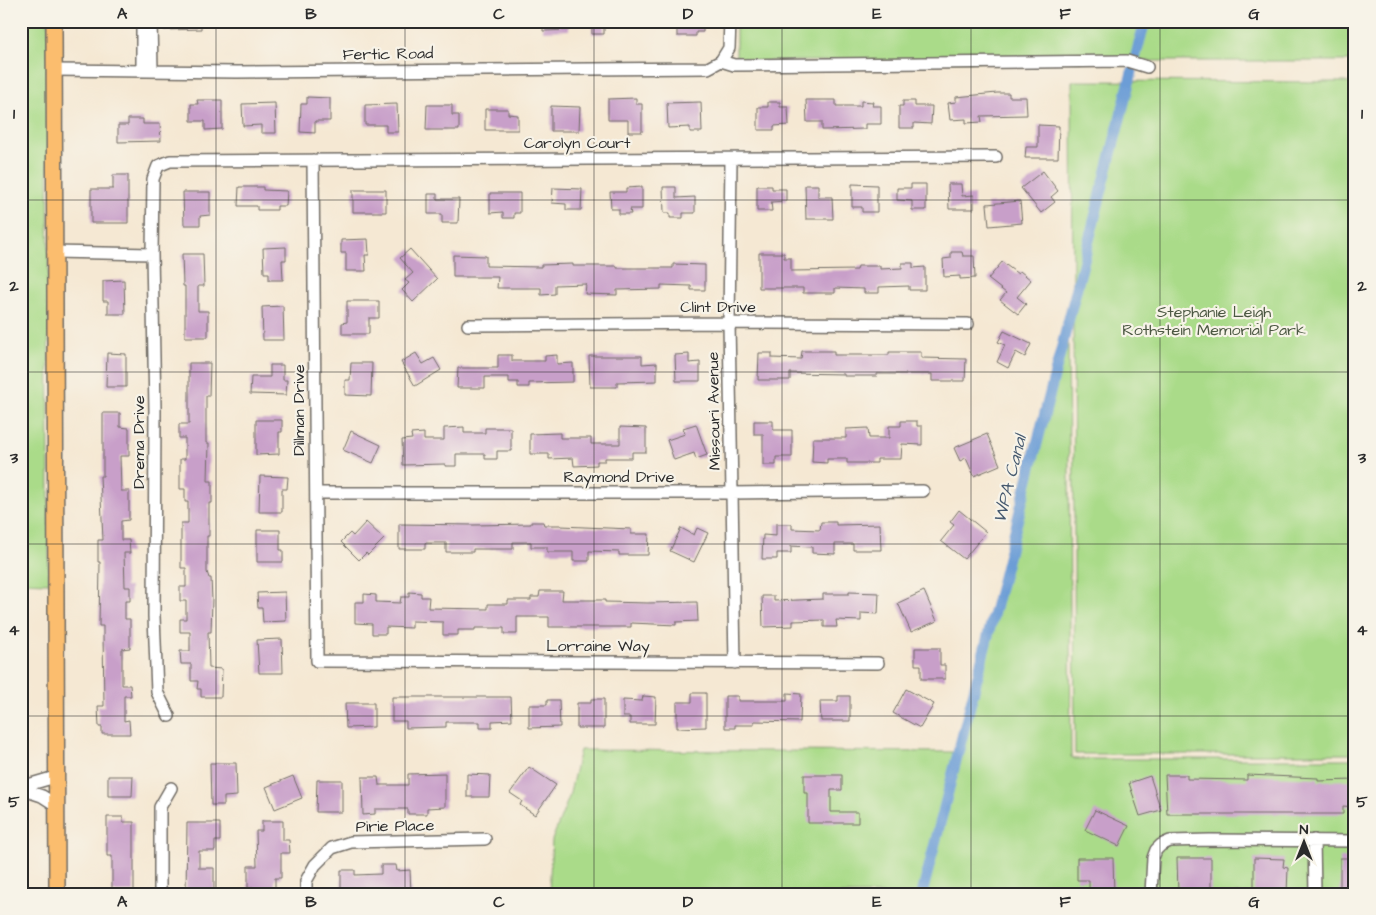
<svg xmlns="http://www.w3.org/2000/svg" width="1376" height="915" viewBox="0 0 1376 915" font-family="'Architects Daughter',sans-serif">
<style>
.green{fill:#aadb89;stroke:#6a835a}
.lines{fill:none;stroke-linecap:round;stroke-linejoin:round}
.canal{stroke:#6c9dd6;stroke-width:11}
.building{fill:#c89fc9}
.minor-casing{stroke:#726d66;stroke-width:14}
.major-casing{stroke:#726d66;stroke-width:18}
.minor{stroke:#fff;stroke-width:11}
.major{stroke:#fbbd6e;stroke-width:15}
.grid{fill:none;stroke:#2b2b2b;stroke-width:1;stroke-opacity:0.55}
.labels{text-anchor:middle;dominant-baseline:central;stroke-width:4.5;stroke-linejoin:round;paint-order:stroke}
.street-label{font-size:16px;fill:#2b2b2b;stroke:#f7f3e8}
.park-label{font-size:16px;fill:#4b5742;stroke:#f7f3e8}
.water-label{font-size:18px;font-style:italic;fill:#45596f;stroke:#f7f3e8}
.neatline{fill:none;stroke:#2b2b2b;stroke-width:2}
.grid-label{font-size:16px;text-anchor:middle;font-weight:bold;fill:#2b2b2b}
</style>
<rect width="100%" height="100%" fill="#f7f3e8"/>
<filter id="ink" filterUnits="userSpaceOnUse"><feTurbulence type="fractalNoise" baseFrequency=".02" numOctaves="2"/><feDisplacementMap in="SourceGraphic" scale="10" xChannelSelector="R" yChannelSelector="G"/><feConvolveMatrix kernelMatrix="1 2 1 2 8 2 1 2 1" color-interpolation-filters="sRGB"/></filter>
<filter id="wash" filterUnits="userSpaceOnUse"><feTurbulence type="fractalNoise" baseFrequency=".0096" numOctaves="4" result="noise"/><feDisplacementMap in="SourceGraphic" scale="20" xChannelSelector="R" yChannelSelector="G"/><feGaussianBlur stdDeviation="1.12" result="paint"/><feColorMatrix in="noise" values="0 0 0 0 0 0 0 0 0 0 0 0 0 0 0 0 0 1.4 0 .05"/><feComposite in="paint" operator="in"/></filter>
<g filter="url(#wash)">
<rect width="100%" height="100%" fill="#f5e8d3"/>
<path class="green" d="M21 21H48L49 583 21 582Z
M736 21H1355V61H736Z
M1072 81 1355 82V754H1075Z
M1068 331 1071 757 1075 759H1355V894H549L552 840 569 797 580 750 959 752Z"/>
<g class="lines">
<path class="canal" d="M1136 55 1145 21
M922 894 1132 72"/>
</g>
<g id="blocks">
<path class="building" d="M164 21H201V29L164 30Z
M543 21H569V30L543 31Z
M592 21H604V34H592Z
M677 21H703V32H696V36H677Z
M997 93H1009V97H1026L1027 115 981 116 982 122 966 123V119L950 120 948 103 956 102V97Z
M307 97 330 98V121H315V133L300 132 301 104H307Z
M636 98V104H642V132H628V120H608V99Z
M197 100H222V129L205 130V121H191V104H198Z
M806 100H836V106H861V101L873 102 872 106H881V124H865V129L822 130V122H807Z
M903 101H915V106H932L931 124 914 123V128H899V106H903Z
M701 102 702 132H690V127L668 128 667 103Z
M768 102H780V107H788L789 125 774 126V130H758V107H768Z
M275 103 276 133H261V125L243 126 242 104Z
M397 104 398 132H386V125H365V105Z
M427 105H452V115H459V130H426Z
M551 106 580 107 579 131H551Z
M485 109H508V114L518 115V130H485Z
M128 119H143V124H160L161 141 118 142V125H128Z
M1038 125 1059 126 1058 158H1025L1026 147H1038Z
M1043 171 1058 191 1051 197 1055 202 1041 213 1021 188Z
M113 175H128V223H91V189H113Z
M852 184 877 185V212H862V207H852Z
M911 184H926V210H912V201L897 200V188H911Z
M948 184H961L962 196 974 195V209H949Z
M805 185H818V197H832L833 219H806Z
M757 186H772V189H786V201L771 202 772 211H757Z
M239 187H263V190L287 191 286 206H277V210H257V206H238Z
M642 187V209H630L631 214H619V209H611L610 192H626V188Z
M663 187H676V198L695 197V213H683V218H670V213H664Z
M553 188 582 189 581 210H566V204L552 203Z
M353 190H386V212H353Z
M183 192H210V215L200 216V225H184Z
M490 193H520V213H514V218H503V212L490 213Z
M428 194H437V199H459L458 223H442V214H428Z
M1020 201 1022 223 989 226 987 204Z
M368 239 369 255H365L366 271H346V253H341V240Z
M286 247V260H282L283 280H269V273H264L263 248Z
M410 249 437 279 413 302 402 290 409 283 405 280 413 273 400 258Z
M951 252H962L963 256H974L975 278 960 279V276L944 277 943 259 951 258Z
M759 253H784V258H791V271L857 270 858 266H880V269L902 268V263H913V268L925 267V290H909V286L879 287V293H864V289L835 288V293H803V288H759Z
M182 254H203L204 286H198V311H208V337H185V286H183Z
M453 255 486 256V266L541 267V265L573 264V266H617V268H673V264L705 265V290H691V286L661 285V289L617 290V295L585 294 586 284 555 285V294L541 295V288H497L498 277H453Z
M1002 262 1018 274 1020 271 1031 280 1017 297 1026 304 1018 314 1000 300 1006 293 988 279Z
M124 280 125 314H108V301H103V281Z
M347 301H379V318H369V334H342V323L347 322Z
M283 306 284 340H263L262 307Z
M1004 331 1031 344 1025 357 1016 352 1008 368 997 362 1005 345 998 342Z
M802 351H834V355H889V352H921V358L966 359 965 381H932V374H877V376H844V374L790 373V380H758L759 353H772V358L801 359Z
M107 353 126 354V387H106Z
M416 353 423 364 434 358 441 370 415 386 401 362Z
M689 354V363L700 362V381H676L675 355Z
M498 355H512V361H545V356L557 355V364L573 363V382L529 383V387H518V382H509V377H485V388H457L458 368H498Z
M589 356H642V364L657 363V381L617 382V387H590Z
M189 363H210L209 396H206V443H209L208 481H212V503H209V536H207V572L209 578H211L212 600 211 632H208L209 668 222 669 221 697H201V689H197L198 681H191V664H181L180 651H190V632H180V619H186V601H180V587H186V568H181V523H188V502H185V489H180V459H185V438H179V424H189Z
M351 363H372L371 396 345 395V380H350Z
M270 365H283V380H287L286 395 250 394 251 377H270Z
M103 413H120V427L129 428V456H120L121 491H129V520L121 521V540H129L130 553H124L125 587H130V601H125V619H130V648L122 649V685H130L131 696H124V721L129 720 130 734H102V727H99L98 706H104L103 633V626H99L100 562H98V540H103L100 476H103Z
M256 420H282V432H279V454L256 455Z
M754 421H773V430H792V457H776V465H763V434H754Z
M901 421H917V426H922V445L902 444 901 459H877V463H847V459H827V463L812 462 813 438H846V429L868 428 869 438H889V426H901Z
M696 424 707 455 696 459 694 453 674 460 667 440 685 434 683 428Z
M464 427V433H485V428H511V451H497V459H485V454H456V466H445V464L403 465 402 440 412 439 411 434 424 433V440H444V428Z
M620 427 646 428V452H632V458H605V461H597V465L574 466 573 458 549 459V454H530V434L560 433V438H591V444H620Z
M351 431 381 445 373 463 343 450Z
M987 434 1000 465 974 476 966 458 960 461 954 448Z
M260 476 288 477 287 489H282V512H259Z
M959 510 986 532 964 559 941 541 954 525 950 522Z
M366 522 384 539 368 555 366 553 359 560 341 542 350 533 353 536Z
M531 522H543L544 525H561V526L631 529V534H649L648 555H619V552L589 551V561H573V552H547V547H531V542H513V549H473V552H446V543H425V549H399V524L473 525 531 524Z
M821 522H836V525L880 524 881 550H853V544H835V554L812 553V547L791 546V553H777V559H762L763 535 776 536V524H792V529L820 530Z
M681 528 694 535 697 528 708 533 694 562 670 551Z
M257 530H280V550H283V562H257Z
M540 591H563L562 600H605V602L648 603 697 602 698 621 676 622V625L631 623V627H549V617H517V634H504V628H475V630H458V635H443V622L412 621V628L386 627V634H372V624L355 623V602H364V594L376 595V602L400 603 401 597H409V592L421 593V597H429L428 608 488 609V604H508V600H531V597H539Z
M924 591 937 621 911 632 898 603Z
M285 592 286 621 263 622 262 608H258L257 593Z
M849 592 879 593 878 614 861 613V621L836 620 837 627H824V620L793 621V626L763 627 762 596H774V601L823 599V594H849Z
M282 639 283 673H259L257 640Z
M915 648H940V665H945V679H921V665H915Z
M906 689 934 704 920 728 893 713Z
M692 693H706V727L677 728V702H692Z
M787 693 801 694 800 722 754 721V725H735V728H725V696H738V701H787Z
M643 696 656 697 655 724H630V717H623V700L642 701Z
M838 696H850V721H821L820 701H838Z
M392 697H511L512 720 492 721V728H480V722H446V727L406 728V721H392Z
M591 699H604V728H577V703H591Z
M547 700H559L560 727 529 728V705H547Z
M345 703H374V727L346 728Z
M210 763H236L237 796 224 797V805H211Z
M529 767 556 785 535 815 520 805 522 801 510 793Z
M445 773V807L427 808V814H408V809H375V814L363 815 362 777H378L379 785H408V774Z
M467 774 490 775 489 797H467Z
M804 775H842V790H831V812H858V823H808V793H804Z
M1165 775H1187V779L1247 780V775L1318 778V781L1355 780V807L1343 806V814H1167Z
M108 776H133L132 796H108Z
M293 776 302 798 275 809 266 787Z
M1150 776 1161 810 1140 816 1129 783Z
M317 780H342V812H316Z
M1095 810 1129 826 1119 846 1085 830Z
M107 817H123V822H134V892H112V856H107Z
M262 821H283V840H289L290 853H281V878H275V894H254V888H248V866H257L256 831H262Z
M187 823H220V841H215V851H199V868H214V894H186Z
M1077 858H1113L1114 894H1089V880H1077Z
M1177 858H1211V894H1178Z
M1254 858 1284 859 1283 867 1288 868 1287 894H1254Z
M1340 858H1355V894H1340Z
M381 865H396L397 871 410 870 411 894H341V870H355V875L381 874Z"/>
</g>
</g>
<g filter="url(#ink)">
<use href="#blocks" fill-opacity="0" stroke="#726d66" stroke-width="1"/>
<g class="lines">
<g class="minor-casing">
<path id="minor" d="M142 21V71
M151 21 152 71
M721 61 734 65 1127 61 1147 67
M721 61 729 48 730 21
M54 70 237 72 708 68 721 61
M731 159 729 323 735 663
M313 160 317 661 878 663
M53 252 152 254
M468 325 729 323 968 324
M316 493H731L923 491
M169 716 157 692 154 616 155 410 152 254 153 179 158 166 170 161 996 157
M21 787 55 777
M21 789 42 796 56 805
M1314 840 1315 894
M160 894V807L171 788
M306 894V881L315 865 332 848 351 842 485 839
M1151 894 1153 858 1156 850 1161 845 1170 841 1210 840 1355 841"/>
</g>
<g class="major-casing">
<path id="major" d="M54 21 57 894"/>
</g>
<use href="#minor" class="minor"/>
<use href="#major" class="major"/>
</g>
</g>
<path class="grid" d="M216 21V894M405 21V894M594 21V894M782 21V894M971 21V894M1160 21V894M21 200H1355M21 372H1355M21 544H1355M21 716H1355"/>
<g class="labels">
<g class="street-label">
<text transform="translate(388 54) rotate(-1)">Fertic Road</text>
<text x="577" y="143">Carolyn Court</text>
<text x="718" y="307">Clint Drive</text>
<text transform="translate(299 410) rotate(-90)">Dillman Drive</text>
<text transform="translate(714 411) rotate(-91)">Missouri Avenue</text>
<text transform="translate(139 442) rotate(-90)">Drema Drive</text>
<text x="619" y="477">Raymond Drive</text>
<text x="598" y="646">Lorraine Way</text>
<text transform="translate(395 826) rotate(-1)">Pirie Place</text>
</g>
<g class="park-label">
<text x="1214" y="312">Stephanie Leigh<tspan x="1214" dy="18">Rothstein Memorial Park</tspan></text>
</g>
<g class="water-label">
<text transform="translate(1010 479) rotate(-76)">WPA Canal</text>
</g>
</g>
<rect width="1376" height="915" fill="none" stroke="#f7f3e8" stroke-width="55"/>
<g transform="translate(1304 842)" stroke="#f7f3e8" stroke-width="4" paint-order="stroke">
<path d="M0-4L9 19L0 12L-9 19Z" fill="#2b2b2b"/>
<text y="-8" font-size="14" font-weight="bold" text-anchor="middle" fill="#2b2b2b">N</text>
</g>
<rect x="28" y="28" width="1320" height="860" class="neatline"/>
<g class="grid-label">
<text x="122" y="19">A</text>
<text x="311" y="19">B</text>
<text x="499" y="19">C</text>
<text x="688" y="19">D</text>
<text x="877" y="19">E</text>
<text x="1065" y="19">F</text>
<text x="1254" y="19">G</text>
<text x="14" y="119">1</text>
<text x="1362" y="119">1</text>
<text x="14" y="291">2</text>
<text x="1362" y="291">2</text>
<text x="14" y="463">3</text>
<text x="1362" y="463">3</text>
<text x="14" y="635">4</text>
<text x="1362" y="635">4</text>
<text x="14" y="807">5</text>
<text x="1362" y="807">5</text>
<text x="122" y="907">A</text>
<text x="311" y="907">B</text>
<text x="499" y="907">C</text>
<text x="688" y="907">D</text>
<text x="877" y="907">E</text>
<text x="1065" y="907">F</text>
<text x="1254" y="907">G</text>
</g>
</svg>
